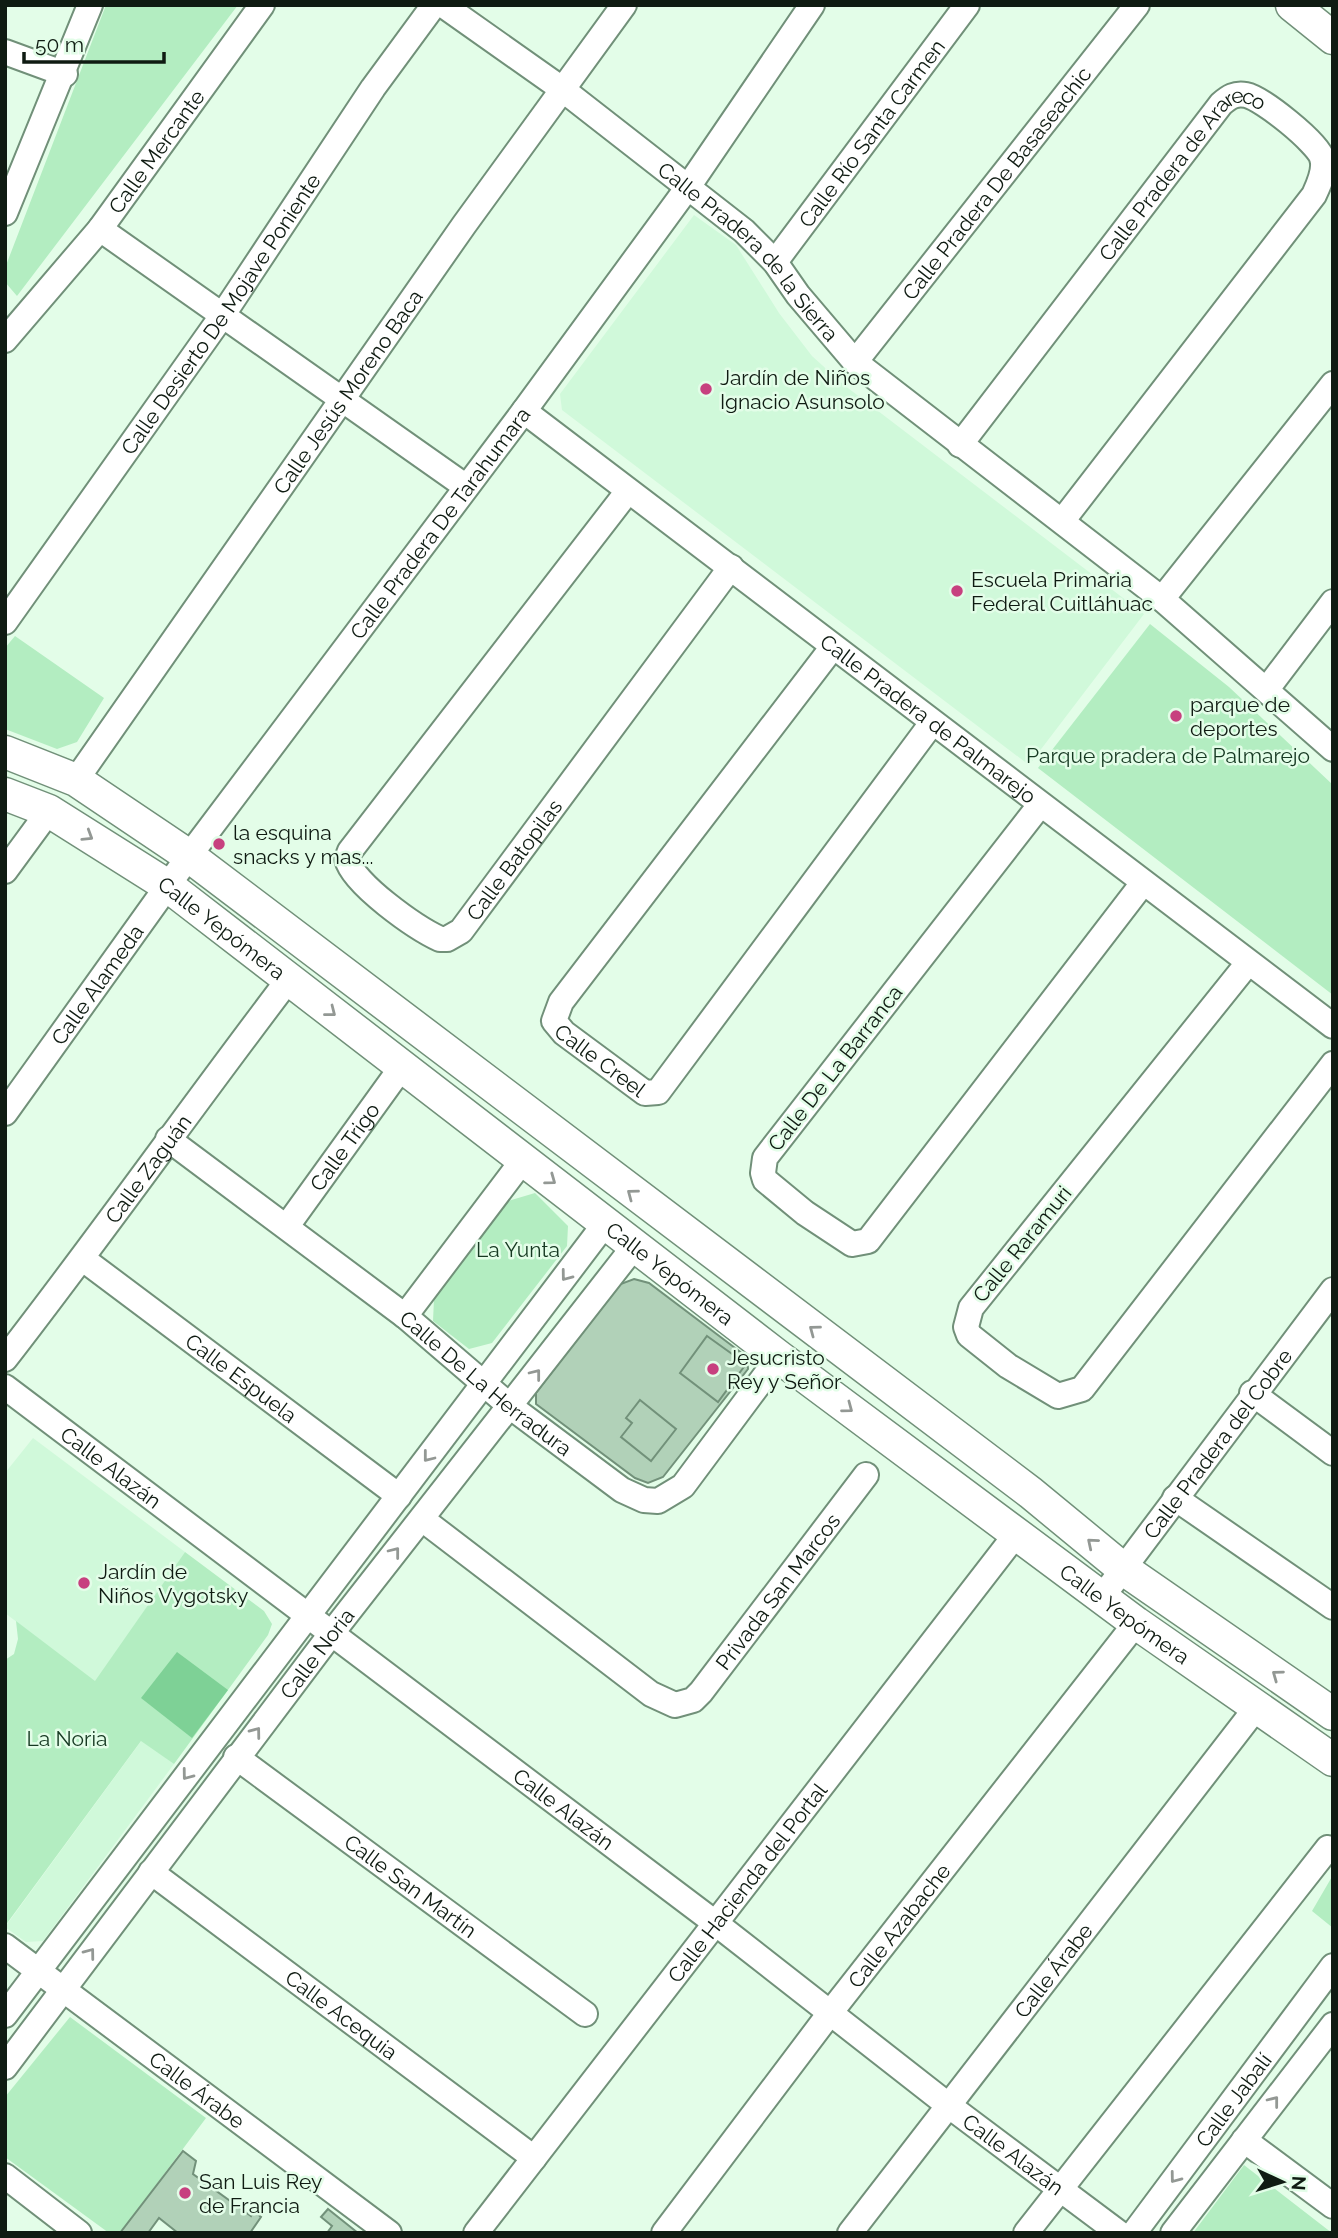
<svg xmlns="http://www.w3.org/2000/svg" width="1338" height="2238" viewBox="0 0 1338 2238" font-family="Raleway,sans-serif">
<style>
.built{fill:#d0f9da}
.green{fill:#b3edc1}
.water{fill:#7ed196}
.building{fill:#b1d1b8;stroke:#72917a;stroke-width:2}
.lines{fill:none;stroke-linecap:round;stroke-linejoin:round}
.minor-casing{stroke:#719079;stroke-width:28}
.major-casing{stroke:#719079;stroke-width:35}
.minor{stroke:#fff;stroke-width:24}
.major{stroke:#fff;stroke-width:32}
.oneway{stroke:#939894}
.poi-dot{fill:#c7407f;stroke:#e3fde8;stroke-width:2.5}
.labels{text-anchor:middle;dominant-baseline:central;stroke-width:5;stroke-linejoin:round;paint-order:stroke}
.street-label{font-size:21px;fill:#0f1b12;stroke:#e3fde8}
.poi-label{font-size:21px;fill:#0f1b12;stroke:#e3fde8;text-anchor:start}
.park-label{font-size:21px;fill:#153821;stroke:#e3fde8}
</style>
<rect width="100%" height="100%" fill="#e3fde8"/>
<path class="built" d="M694 215 736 245 779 313 812 356 844 385 1144 614 1029 765 562 410 560 394Z
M33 1438 185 1552 95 1682 5 1613V1473Z
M142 1740 174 1764 43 1941 26 1942 5 1927Z"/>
<path class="green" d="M106 5H238L17 296 5 282V268Z
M1150 624 1229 687 1333 785V995L1038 768Z
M15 636 104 698 77 742 57 749 5 729V648Z
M535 1193 568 1226 567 1246 492 1343 469 1349 433 1321 434 1299 508 1201Z
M185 1552 264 1611 272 1624 268 1635 174 1764 141 1741 5 1926V1660L14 1654 18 1639 16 1621 95 1681Z
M1333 1875V1928L1312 1911Z
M70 2017 206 2118 120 2233H109L5 2157V2097Z
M1244 2165 1332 2233H1193Z"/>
<path class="water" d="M177 1652 228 1690 192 1738 141 1698Z"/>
<path class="building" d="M634 1279 649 1283 747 1357 748 1369 663 1477 648 1483 635 1478 536 1404V1393L618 1285Z
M707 1336 746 1364 718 1402 680 1373Z
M640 1400 676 1429 651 1461 621 1437 632 1423 626 1418Z
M183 2151 196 2161 193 2174 251 2216 254 2211 261 2217 250 2233H178L159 2218 148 2233H120Z
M328 2209 358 2233H327L332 2226 321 2217Z"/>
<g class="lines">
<g class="minor-casing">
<g id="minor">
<path id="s1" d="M443 5 562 89 744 231 775 262 798 295 855 362 1162 599 1333 749"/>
<path d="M5 52 65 74"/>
<path d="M5 213 90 5"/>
<path d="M100 229 465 486"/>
<path id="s2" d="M775 262 967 5"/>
<path id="s3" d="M5 340 100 229 262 5"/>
<path id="s4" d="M855 362 1137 5"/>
<path id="s5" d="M524 411 1333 1026"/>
<path id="s6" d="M960 445 1221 104C1229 97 1235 93 1246 95 1262 98 1318 143 1322 158 1326 170 1319 184 1314 195L1063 520"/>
<path id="s7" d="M628 491 350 851 347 859C353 884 416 928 440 939H447L461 931 731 567"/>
<path d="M1162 599 1333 384"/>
<path id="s8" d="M5 622 222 316 373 88 434 5"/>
<path id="s9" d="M832 648 561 1002 554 1021 564 1033 645 1093 658 1092 932 723"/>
<path d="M1267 689 1333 602"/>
<path id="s10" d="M76 780 464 225 624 5"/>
<path d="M1040 805 765 1158 763 1173 765 1180 805 1213 852 1244 868 1241 1143 883"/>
<path d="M5 871 49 811"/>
<path d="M1248 963 971 1308 966 1327 969 1335 1008 1366 1058 1396 1082 1389 1333 1064"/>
<path id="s11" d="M5 1113 189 856 524 411 688 187 812 5"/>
<path id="s12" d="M168 1139 405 1316 511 1407 622 1490 644 1500 658 1501 683 1486 779 1357"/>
<path id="s13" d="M287 1226 401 1068"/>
<path id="s14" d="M83 1259 399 1496"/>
<path d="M405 1316 523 1160"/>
<path id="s15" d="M5 1359C102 1234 193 1105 289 979"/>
<path id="s16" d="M5 1387 714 1922 948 2105 1119 2233"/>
<path d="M1252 1393 1333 1453"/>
<path d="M1175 1498 1333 1607"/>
<path id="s17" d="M422 1519 651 1694 675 1705 693 1700 701 1692 866 1475"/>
<path id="s18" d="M1102 1597 1333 1290"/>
<path id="s19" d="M236 1757 585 2014"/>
<path id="s20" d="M151 1872 534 2158"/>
<path id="s21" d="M5 1946 389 2233"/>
<path d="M5 2015 607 1221"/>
<path id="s22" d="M5 2067 331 1634 636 1244"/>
<path d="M1244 2140 1333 2206"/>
<path d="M5 2176 79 2233"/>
<path id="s23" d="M476 2233 1017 1533"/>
<path id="s24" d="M664 2233 830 2013 1136 1623"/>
<path id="s25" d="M850 2233 1256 1708"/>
<path d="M1026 2233 1328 1848"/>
<path id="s26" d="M1134 2233 1333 1966"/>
<path d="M1173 2233 1333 2025"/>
</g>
</g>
<g class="major-casing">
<g id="major">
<path d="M1292 5 1333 38"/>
<path d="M5 752 76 780 189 856 1031 1493 1122 1568 1333 1714"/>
<path id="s27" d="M5 794 49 811 168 886 779 1357 1136 1623 1333 1760"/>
</g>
</g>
<use href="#minor" class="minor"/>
<use href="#major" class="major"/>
</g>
<defs><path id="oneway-chevron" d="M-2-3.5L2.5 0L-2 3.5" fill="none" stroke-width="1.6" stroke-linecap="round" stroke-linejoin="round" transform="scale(1.75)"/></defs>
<g class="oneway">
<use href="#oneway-chevron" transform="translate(88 836) rotate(32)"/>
<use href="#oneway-chevron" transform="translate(331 1012) rotate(38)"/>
<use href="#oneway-chevron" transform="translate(551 1180) rotate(36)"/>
<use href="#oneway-chevron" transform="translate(632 1194) rotate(-143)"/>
<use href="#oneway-chevron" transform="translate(566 1276) rotate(127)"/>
<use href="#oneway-chevron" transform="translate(814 1330) rotate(-143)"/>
<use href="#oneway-chevron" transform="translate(536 1374) rotate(-52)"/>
<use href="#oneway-chevron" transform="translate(848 1408) rotate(37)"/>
<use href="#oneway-chevron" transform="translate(428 1457) rotate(128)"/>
<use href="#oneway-chevron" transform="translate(1092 1543) rotate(-140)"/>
<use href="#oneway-chevron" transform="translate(395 1552) rotate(-52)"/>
<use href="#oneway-chevron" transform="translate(1277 1675) rotate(-144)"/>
<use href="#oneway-chevron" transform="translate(256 1732) rotate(-53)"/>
<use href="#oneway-chevron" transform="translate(187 1775) rotate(127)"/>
<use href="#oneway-chevron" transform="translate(90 1953) rotate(-53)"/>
<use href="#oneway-chevron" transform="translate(1274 2101) rotate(-52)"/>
<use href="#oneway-chevron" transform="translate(1175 2178) rotate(127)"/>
</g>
<g class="poi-dot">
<circle cx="706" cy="389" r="7"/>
<circle cx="957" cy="591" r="7"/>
<circle cx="1176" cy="716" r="7"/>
<circle cx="219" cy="844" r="7"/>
<circle cx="713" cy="1369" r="7"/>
<circle cx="84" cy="1583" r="7"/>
<circle cx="185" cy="2193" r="7"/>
</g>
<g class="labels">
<g class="street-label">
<text stroke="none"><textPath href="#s2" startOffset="161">Calle Río Santa Carmen</textPath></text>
<text stroke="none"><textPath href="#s3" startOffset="242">Calle Mercante</textPath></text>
<text stroke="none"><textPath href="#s4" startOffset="228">Calle Pradera De Basaseachic</textPath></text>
<text stroke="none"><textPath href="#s6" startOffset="357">Calle Pradera de Arareco</textPath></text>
<text stroke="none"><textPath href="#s1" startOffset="394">Calle Pradera de la Sierra</textPath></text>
<text stroke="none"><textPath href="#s8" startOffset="376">Calle Desierto De Mojave Poniente</textPath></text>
<text stroke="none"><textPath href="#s10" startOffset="474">Calle Jesús Moreno Baca</textPath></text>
<text stroke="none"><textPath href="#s11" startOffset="733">Calle Pradera De Tarahumara</textPath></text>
<text stroke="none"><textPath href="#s5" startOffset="508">Calle Pradera de Palmarejo</textPath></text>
<text stroke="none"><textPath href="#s7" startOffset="700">Calle Batopilas</textPath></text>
<text stroke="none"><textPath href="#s27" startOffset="256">Calle Yepómera</textPath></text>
<text stroke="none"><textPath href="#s11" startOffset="158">Calle Alameda</textPath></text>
<text stroke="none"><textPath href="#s9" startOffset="527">Calle Creel</textPath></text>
<text transform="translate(835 1068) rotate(-52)">Calle De La Barranca</text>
<text stroke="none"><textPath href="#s13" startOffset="98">Calle Trigo</textPath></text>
<text stroke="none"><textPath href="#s15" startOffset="238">Calle Zaguán</textPath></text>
<text transform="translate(1022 1244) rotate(-51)">Calle Raramuri</text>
<text stroke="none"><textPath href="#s27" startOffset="822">Calle Yepómera</textPath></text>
<text stroke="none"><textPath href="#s14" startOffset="198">Calle Espuela</textPath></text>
<text stroke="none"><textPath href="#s12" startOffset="401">Calle De La Herradura</textPath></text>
<text stroke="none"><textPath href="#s18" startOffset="192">Calle Pradera del Cobre</textPath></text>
<text stroke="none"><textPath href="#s16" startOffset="133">Calle Alazán</textPath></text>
<text stroke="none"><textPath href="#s17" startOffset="471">Privada San Marcos</textPath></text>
<text stroke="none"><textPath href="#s27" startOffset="1390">Calle Yepómera</textPath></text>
<text stroke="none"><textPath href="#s22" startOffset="518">Calle Noria</textPath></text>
<text stroke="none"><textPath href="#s16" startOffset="700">Calle Alazán</textPath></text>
<text stroke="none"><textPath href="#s23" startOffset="443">Calle Hacienda del Portal</textPath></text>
<text stroke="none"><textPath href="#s19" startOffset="217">Calle San Martín</textPath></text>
<text stroke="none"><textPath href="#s24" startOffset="387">Calle Azabache</textPath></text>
<text stroke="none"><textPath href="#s25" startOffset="332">Calle Árabe</textPath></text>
<text stroke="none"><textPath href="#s20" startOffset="238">Calle Acequia</textPath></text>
<text stroke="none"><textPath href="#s21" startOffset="240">Calle Árabe</textPath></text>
<text stroke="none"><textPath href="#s26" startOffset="166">Calle Jabalí</textPath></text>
<text stroke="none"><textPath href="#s16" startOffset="1267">Calle Alazán</textPath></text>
</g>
<g class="poi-label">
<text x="720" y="377">Jardín de Niños<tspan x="720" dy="24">Ignacio Asunsolo</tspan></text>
<text x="971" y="579">Escuela Primaria<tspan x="971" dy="24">Federal Cuitláhuac</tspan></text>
<text x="1190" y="704">parque de<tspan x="1190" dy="24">deportes</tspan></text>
<text x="233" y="832">la esquina<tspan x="233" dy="24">snacks y mas...</tspan></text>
<text x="727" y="1357">Jesucristo<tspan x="727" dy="24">Rey y Señor</tspan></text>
<text x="98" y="1571">Jardín de<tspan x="98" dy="24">Niños Vygotsky</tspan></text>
<text x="199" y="2181">San Luis Rey<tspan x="199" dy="24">de Francia</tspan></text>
</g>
<g class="park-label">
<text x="1168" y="755">Parque pradera de Palmarejo</text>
<text x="518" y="1249">La Yunta</text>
<text x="67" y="1738">La Noria</text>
</g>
</g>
<rect width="1338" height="2238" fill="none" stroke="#0f1b12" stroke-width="14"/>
<g transform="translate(1282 2182) rotate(94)" stroke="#e3fde8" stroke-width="5" paint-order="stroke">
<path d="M0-5L12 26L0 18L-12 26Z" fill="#0f1b12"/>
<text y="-10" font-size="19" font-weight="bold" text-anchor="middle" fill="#0f1b12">N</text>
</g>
<path d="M24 52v10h140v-10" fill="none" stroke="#0f1b12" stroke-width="3.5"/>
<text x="35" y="52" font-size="21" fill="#0f1b12" stroke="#e3fde8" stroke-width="5" paint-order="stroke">50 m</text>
</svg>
